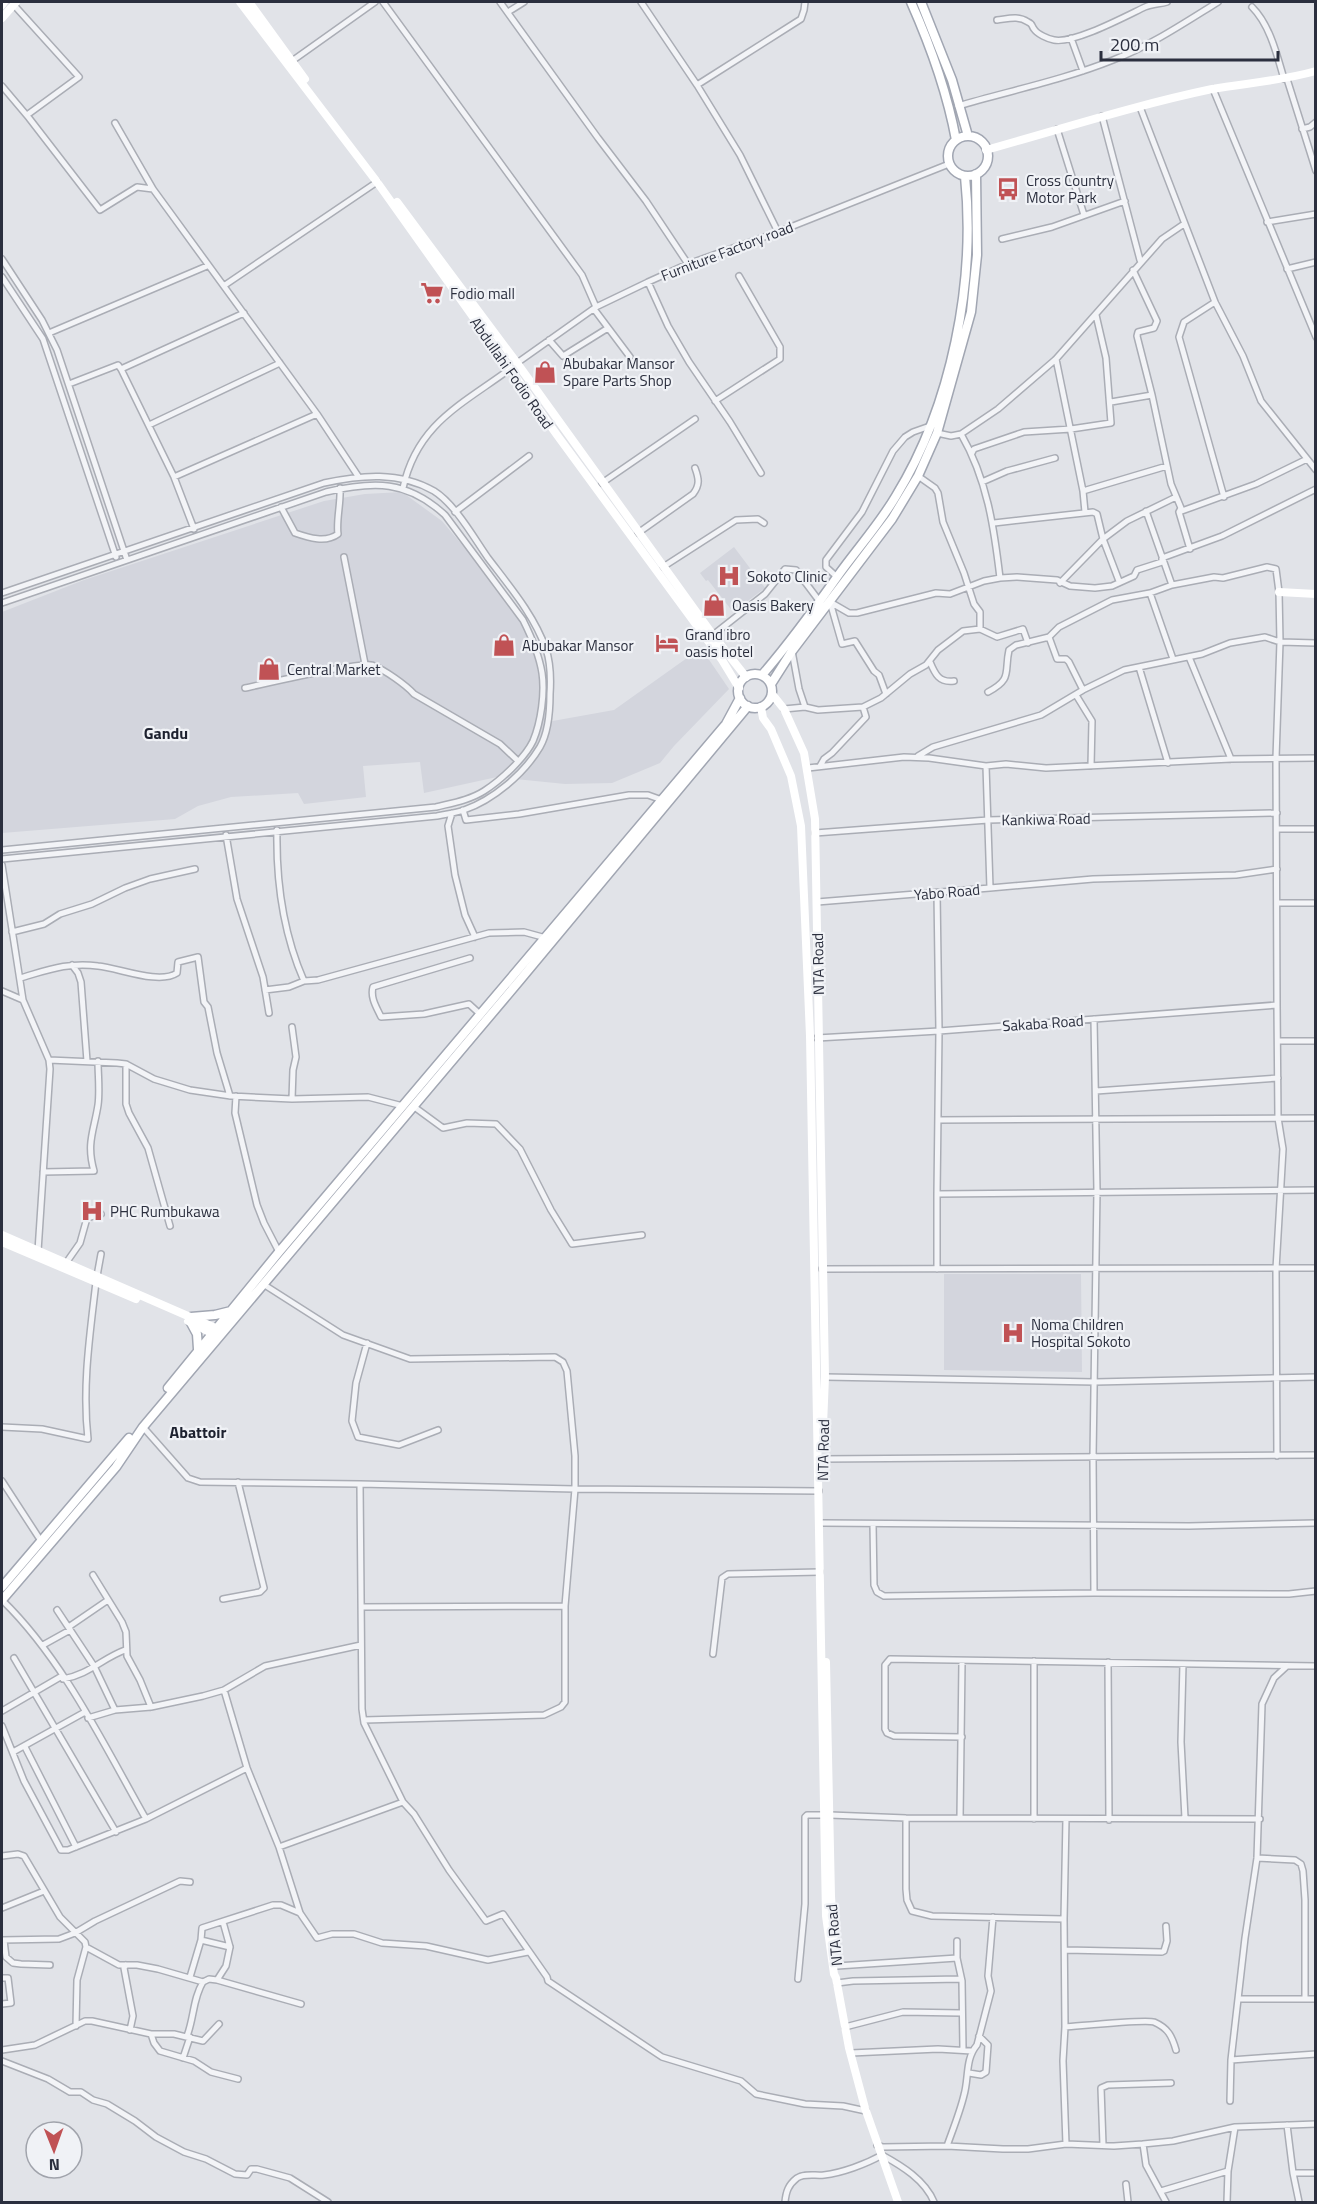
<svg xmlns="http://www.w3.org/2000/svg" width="1317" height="2204" viewBox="0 0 1317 2204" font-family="'Titillium Web',sans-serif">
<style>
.built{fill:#d3d5dd}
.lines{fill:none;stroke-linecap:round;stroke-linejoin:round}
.street-casing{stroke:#aaadb5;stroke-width:8}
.primary-casing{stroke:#a1a6b2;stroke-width:11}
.street{stroke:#f3f4f7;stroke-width:5}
.secondary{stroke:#fff;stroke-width:8}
.primary{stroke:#fff;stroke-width:8}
.labels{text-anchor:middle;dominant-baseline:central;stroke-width:4.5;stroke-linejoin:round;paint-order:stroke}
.poi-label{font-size:15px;fill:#2b2f3e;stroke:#f0f2f6;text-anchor:start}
.street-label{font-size:15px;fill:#2b2f3e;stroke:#f0f2f6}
.neighbourhood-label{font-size:16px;font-weight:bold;fill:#1d212f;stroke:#f0f2f6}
</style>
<rect width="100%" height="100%" fill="#e1e3e8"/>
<path class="built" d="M402 492 442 521 490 578 532 640 547 722 614 710 701 648 729 689 674 746 660 763 612 783 565 784 497 777 424 793 420 762 363 766 366 797 304 804 298 793 231 797 198 806 175 819 2 833V612L84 580 324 501 365 494Z
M734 547 765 588 733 612 708 580 706 581 700 573Z
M944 1274H1081L1082 1372 944 1370Z"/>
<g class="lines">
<g class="street-casing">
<path id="street" d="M383 2 582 275 596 307
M500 2 598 138 646 201 688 264
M641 2 697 85 740 155 778 232
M13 4 79 77 27 115
M1252 7C1270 25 1277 55 1284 79
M508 12 524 2
M997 20C1007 19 1018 15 1028 22 1033 24 1031 25 1034 29 1037 34 1048 39 1054 40 1074 44 1126 16 1145 7 1151 4 1160 4 1167 2
M1071 38 1083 71
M292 61 375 2
M1287 79 1316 171
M697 85 801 19 804 10 805 2
M2 86 29 118 100 210 137 187 153 189 317 414 358 476
M1213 89 1316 337
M958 106C1009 91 1063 80 1113 60 1150 46 1184 23 1218 2
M1140 107 1215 302 1243 356 1261 401 1316 470
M1102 116 1140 260
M115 123 153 189
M1057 129 1084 215
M1302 129 1310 127 1316 122
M1267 222 1316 214
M1002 239 1052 227 1125 201
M2 259 42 320 57 350 127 560
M1287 269 1316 262
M1133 270 1157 321 1154 328 1138 332 1137 336 1152 395 1171 484 1181 508 1179 512 1190 549
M2 277 43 339 116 557
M648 282 668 326 689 362 730 422 761 473
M225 285 377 182
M1215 302 1184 322 1179 337 1224 497
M594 309 630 357
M49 333 207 266
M549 340 563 356 608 328
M1056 359 1083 491 1085 512
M517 363 596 307 648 282 688 264 778 232 949 164
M121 369 244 313
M69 384 118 365 121 369 174 477 194 529
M715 401 780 359V347L739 276
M1111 402 1152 395
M149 425 280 363
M937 433 951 436 961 434 998 409 1056 359 1162 239 1184 224
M961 434C987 479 994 527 1000 578
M972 453 974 449 1024 432 1071 429 1111 423 1106 358 1096 315
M918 476 935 488 938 493 943 522 964 573 974 604 980 612V629
M174 477 317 414
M982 482 1007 471 1055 458
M602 483 695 419
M403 488C417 424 461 405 510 369
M1083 491 1167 466
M281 507 295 533C309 538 326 543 338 534 336 521 341 503 340 488
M1146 511 1172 585
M455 512 529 456
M1179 512 1256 484 1307 459
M994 523 1093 512 1097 514 1103 539 1119 581
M638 533 693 494C700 485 699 479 695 468
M344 557 365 664
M663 567 736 520 758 519 764 523
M837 577 826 567V560L862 512 893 451 905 437 913 432 930 426
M1060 583 1103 539 1127 521 1176 497
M2 593 324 483C361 475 399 471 434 491 455 504 474 538 488 558 510 587 534 615 546 649 551 664 551 679 550 694 550 711 548 733 540 747 524 774 493 800 464 810 456 813 446 814 437 816L2 859
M1150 593 1173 659
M830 602 849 613H857L936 593 950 594 984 581 1000 578 1017 577 1057 580 1070 586 1095 588 1112 586 1134 576 1137 570 1162 562V558L1222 536 1316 489
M830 602 842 644 855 641 874 671 879 675 886 694
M2 603 326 492C374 481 407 480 445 515L523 620C531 636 539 654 542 673 545 693 541 722 533 741 525 758 500 781 484 791 470 800 452 803 436 807L2 850
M713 635 765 594 785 569 796 570 820 602
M1049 637 1057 659H1066L1069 662 1083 690
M792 651 799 689 805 707 818 710 863 707 881 698 910 674 926 665 938 650 963 631 980 629 997 637 1023 629 1028 643
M1189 657 1231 759
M930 662C935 674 939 683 954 681
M1139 667 1168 763
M245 688C264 684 360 661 372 665 385 670 406 685 414 694L500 744 518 761
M988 692C1013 679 1004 672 1009 650L1016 645 1049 637 1059 627 1112 600 1150 593 1172 585 1214 577 1223 578 1267 567 1276 569 1279 592 1280 642 1276 758 1277 1005 1278 1118 1283 1149 1276 1269 1277 1456
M1076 695 1092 721 1091 766
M784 709 805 707
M918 756 933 747 1041 715 1083 690 1124 670 1202 654 1230 643 1265 637 1280 642 1316 643
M820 766 824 759 832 753 866 717 863 707
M808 768 904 757 929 758 986 766 1006 764 1046 768 1231 759 1316 758
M463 810 466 820 519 814 629 795H648L662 800
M452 813 448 826 455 875 465 915 475 937
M1277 829H1316
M277 830C276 882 283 933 304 981
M815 833 988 820 1277 813
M226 835 237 899 263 977 269 1013
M2 865 23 1000 49 1060 50 1069 38 1251
M990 888 1093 879 1236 875 1277 869
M937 893 939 1031 937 1194 1316 1190
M817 902 990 888 986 766
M1277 903H1316
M12 932 44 924 60 914 92 904 125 888 150 879 195 869
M470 958 373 987C370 998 377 1008 381 1017L424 1014 469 1004 481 1015
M72 965 78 973 81 982 87 1061
M20 978C48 970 68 962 98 966 119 968 159 985 177 973L178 962 198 957 204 1002 208 1007 217 1053 230 1096
M265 990 289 987 304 981 318 980 489 933 524 932 546 938
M2 991 23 1000
M817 1038 939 1031 1277 1005
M1278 1041H1316
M49 1060 117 1063 126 1064 154 1079 190 1090 231 1096 292 1099 368 1097 403 1106
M126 1064V1104L129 1113 148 1148 170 1226
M1096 1091 1278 1078
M236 1096 235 1113 257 1205 264 1223 279 1252
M292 1099 293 1070 296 1057 292 1027
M413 1106 443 1128 467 1123 496 1124 520 1149 551 1210 572 1244 642 1235
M938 1120 1316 1118
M43 1172 94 1171C86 1143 94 1131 98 1105 100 1091 98 1075 98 1061
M937 1194V1269
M66 1263 80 1243 87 1218 101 1214
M822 1269 1316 1268
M97 1276 101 1254
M263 1284 343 1335 410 1359 555 1357 563 1362 567 1371 575 1456V1489L565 1606V1702L561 1707 544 1715 364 1720
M367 1343 356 1383 352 1421 358 1437 399 1445 438 1430
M825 1377 1095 1382 1316 1377
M2 1427 42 1429 88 1439C82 1386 90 1334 96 1282
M143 1427 188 1478 200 1482 360 1484 575 1489 819 1491
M822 1459 1316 1455
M2 1481 41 1541
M360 1484 362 1709 364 1723 403 1802 414 1814 449 1870 486 1921 503 1914 547 1977 548 1981 662 2057 741 2081 756 2094 805 2104 843 2106 866 2111
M823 1523 1189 1526 1316 1523
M873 1524 874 1585 877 1592 884 1596 1094 1593 1289 1594 1316 1591
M93 1575 122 1622 126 1632 127 1656 140 1680 151 1707
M1094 1593 1093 1457 1097 1191 1094 1019
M223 1599 260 1592 264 1588 238 1482
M2 1600C63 1659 104 1745 146 1819
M361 1607 565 1606
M57 1610 94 1666 115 1710
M43 1645 70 1630V1626L108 1600
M713 1654 722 1578 728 1574 820 1572
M14 1658 116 1832
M1034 1661V1819
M1108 1662 1109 1820
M1183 1664 1181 1742 1185 1818
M63 1679C88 1675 103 1658 125 1650
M224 1690 247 1768 279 1847 300 1913 317 1938 332 1934H354L382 1943 426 1946 488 1960 528 1952
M2 1711 62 1676
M88 1718 115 1710 151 1707 203 1696 224 1690 265 1666 361 1645
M2 1726 24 1781 61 1850H68L146 1819 247 1768
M962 1737 894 1736 887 1733 885 1729V1665L890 1659 1316 1666
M25 1747 76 1847
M13 1752 85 1712
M830 1815 906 1818 1260 1819
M906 1818V1889L907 1900 912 1911 932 1916 1064 1919
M960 1818 962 1662
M279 1847 403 1802
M2 1856 18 1854 24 1856 60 1917 85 1942 86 1947 77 1980 76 2026
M1257 1858 1295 1860 1301 1864 1303 1871 1305 1900V1999
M2 1908 44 1891
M300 1913 281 1905H273L202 1928 201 1940 230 1947 226 1966 217 1980 301 2004
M223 1922 230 1947
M2 1940 59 1939 75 1933 95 1921 180 1881 190 1882
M4 1940 6 1957 13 1963 21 1964 50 1965
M957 1941V1958L962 1981 963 2049
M86 1947 119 1965H137L158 1969 203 1982 209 1979 217 1980
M1065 1950 1162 1952 1164 1951 1167 1941 1166 1926
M126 1965 124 1968 133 2016 130 2030
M837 1966 957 1958
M190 1977 201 1940
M2 1978H8L11 2003 2 2004
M798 1979 805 1904V1817L807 1815H823
M837 1983 853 1981 960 1979
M1238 1999H1316
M845 2027 903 2012 961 2013
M1065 2027C1080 2026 1145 2019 1154 2022 1168 2028 1172 2036 1176 2050
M151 2034H174L203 2041 219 2024
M187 2036C194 2018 193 1998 203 1982
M2 2050 35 2045 85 2021H92L151 2034 154 2043 160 2051 194 2061 211 2072 238 2079
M851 2053 938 2049 972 2051
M183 2058 190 2037
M1231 2060 1316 2054
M2 2061 48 2079 70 2092H81L93 2100 107 2104 135 2121 156 2137 184 2152 206 2159 235 2174 247 2175 251 2169H257L290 2178 328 2202
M969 2073 981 2075 986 2072 988 2045 979 2036
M1230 2101 1231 2060 1245 1938 1257 1858 1262 1704 1274 1678 1287 1666
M1287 2125 1293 2173 1299 2202
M1066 2144 1063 2061 1065 2027 1064 1919 1066 1819
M1143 2144 1146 2165 1166 2202
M877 2145 883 2147 947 2146 1003 2149H1028L1066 2144 1114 2146 1143 2144 1173 2141 1235 2127 1316 2124
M1103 2145 1101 2088 1108 2085 1171 2083
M947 2146C953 2129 960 2112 964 2095 969 2078 965 2059 977 2045L991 1991 988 1976 993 1917
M1293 2173H1316
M1126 2184 1128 2202
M1161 2191 1228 2171
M785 2202C786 2192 788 2185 797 2178 804 2173 816 2176 824 2175 842 2173 866 2164 882 2155 902 2166 925 2180 934 2202
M1227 2202 1228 2171 1235 2127"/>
</g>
<g class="primary-casing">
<path id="primary" d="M911 2C931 47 947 91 956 140
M921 2 952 80 968 136
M948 156a20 20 0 1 1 40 0a20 20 0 1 1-40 0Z
M738 691a17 17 0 1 1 34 0a17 17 0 1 1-34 0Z
M762 675C789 644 813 611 837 577 856 550 879 525 896 496 952 405 976 281 965 176
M771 684 792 651 892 519 918 476 937 433 971 312 977 255 976 174
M191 1317 215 1315 231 1311
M190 1321 197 1334 198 1349
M168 1388 279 1252 726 724 740 698
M2 1587 129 1438
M2 1600 116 1467 143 1427 520 980 748 706"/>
</g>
<use href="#street" class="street"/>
<path class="secondary" d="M240 2 377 182 557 435 722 660 739 688
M249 2 305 79
M2 5 4 2
M2 18 16 2
M986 150C1061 129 1136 105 1212 89 1247 83 1281 81 1316 71
M397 202 517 363 713 635 746 677
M1279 592 1316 594
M772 694 784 709 804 753 815 819 825 1377 823 1425
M761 707 763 718 771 729 791 776 801 826 810 1036 826 1916 834 1974 836 1978 849 2048 865 2108 898 2202
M2 1235 220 1330
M2 1242 136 1299
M188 1321 217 1336
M826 1662 831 1896 834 1943"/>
<use href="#primary" class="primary"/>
</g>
<defs>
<g id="bus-bare" transform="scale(1.8)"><path d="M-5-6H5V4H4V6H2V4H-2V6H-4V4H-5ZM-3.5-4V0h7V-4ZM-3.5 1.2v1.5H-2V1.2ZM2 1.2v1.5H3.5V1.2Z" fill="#c05255" stroke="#f0f2f6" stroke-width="2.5" paint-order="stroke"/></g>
<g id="supermarket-bare" transform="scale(1.8)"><path d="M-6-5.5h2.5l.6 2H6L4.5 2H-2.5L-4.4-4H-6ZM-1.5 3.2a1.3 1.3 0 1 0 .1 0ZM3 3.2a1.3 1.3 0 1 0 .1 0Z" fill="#c05255" stroke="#f0f2f6" stroke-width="2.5" paint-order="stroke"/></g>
<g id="shop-bare" transform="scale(1.8)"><path d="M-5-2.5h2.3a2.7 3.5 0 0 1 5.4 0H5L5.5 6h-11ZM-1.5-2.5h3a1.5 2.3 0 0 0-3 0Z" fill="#c05255" stroke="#f0f2f6" stroke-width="2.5" paint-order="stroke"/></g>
<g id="hospital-bare" transform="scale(1.8)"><path d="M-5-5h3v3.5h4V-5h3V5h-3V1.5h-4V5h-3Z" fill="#c05255" stroke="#f0f2f6" stroke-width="2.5" paint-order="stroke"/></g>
<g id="hotel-bare" transform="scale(1.8)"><path d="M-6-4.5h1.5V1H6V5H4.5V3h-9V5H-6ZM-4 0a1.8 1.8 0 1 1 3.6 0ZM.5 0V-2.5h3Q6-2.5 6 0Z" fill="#c05255" stroke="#f0f2f6" stroke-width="2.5" paint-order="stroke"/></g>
</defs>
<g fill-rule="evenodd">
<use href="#bus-bare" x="1008" y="189"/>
<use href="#supermarket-bare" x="432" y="293"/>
<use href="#shop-bare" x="545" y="372"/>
<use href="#hospital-bare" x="729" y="576"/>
<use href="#shop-bare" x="714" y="605"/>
<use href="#hotel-bare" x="667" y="643"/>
<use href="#shop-bare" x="504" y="645"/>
<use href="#shop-bare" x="269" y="669"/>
<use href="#hospital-bare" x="92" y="1211"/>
<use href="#hospital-bare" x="1013" y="1333"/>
</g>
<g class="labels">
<g class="poi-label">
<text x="1026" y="180">Cross Country<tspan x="1026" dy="17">Motor Park</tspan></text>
<text x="450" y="293">Fodio mall</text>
<text x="563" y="363">Abubakar Mansor<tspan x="563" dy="17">Spare Parts Shop</tspan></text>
<text x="747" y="576">Sokoto Clinic</text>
<text x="732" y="605">Oasis Bakery</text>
<text x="685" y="634">Grand ibro<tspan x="685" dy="17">oasis hotel</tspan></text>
<text x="522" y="645">Abubakar Mansor</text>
<text x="287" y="669">Central Market</text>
<text x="110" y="1211">PHC Rumbukawa</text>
<text x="1031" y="1324">Noma Children<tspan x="1031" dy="17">Hospital Sokoto</tspan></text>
</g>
<g class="street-label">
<text transform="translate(727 251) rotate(-21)">Furniture Factory road</text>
<text transform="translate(512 373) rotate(55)">Abdullahi Fodio Road</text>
<text transform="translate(1046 819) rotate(-1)">Kankiwa Road</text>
<text transform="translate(947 892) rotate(-5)">Yabo Road</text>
<text transform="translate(818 964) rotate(-91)">NTA Road</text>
<text transform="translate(1043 1023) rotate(-4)">Sakaba Road</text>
<text transform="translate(823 1450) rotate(-89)">NTA Road</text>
<text transform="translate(834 1935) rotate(-95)">NTA Road</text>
</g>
<g class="neighbourhood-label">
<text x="166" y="733">Gandu</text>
<text x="198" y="1432">Abattoir</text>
</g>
</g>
<rect width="1317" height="2204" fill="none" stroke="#2b2f3e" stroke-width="6"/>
<g transform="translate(54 2150) rotate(179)"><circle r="28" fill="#f0f2f6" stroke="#a1a4ac" stroke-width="1.5"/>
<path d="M0-4.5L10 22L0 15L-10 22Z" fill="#c05255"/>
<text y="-9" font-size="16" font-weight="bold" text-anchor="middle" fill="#2b2f3e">N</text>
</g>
<path d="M1101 51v9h177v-9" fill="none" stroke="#2b2f3e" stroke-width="3"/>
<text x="1110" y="51" font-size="18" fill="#2b2f3e" stroke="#f0f2f6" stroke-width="4.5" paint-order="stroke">200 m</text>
</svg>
